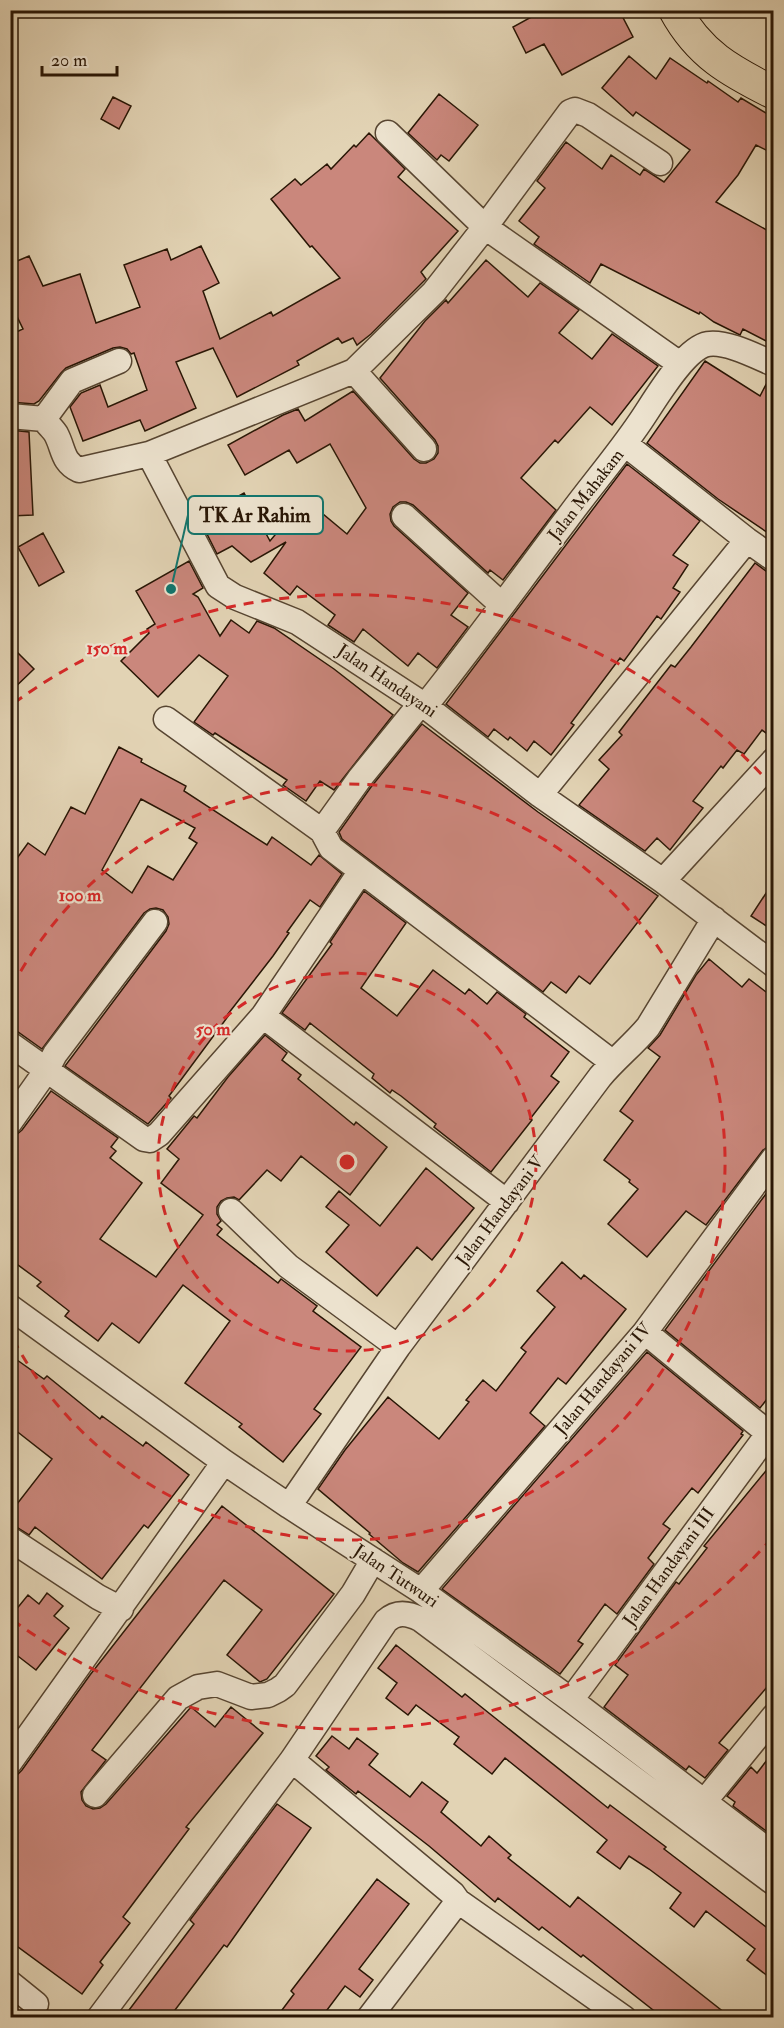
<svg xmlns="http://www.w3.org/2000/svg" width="784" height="2028" viewBox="0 0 784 2028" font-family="'IM FELL Double Pica',serif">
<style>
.building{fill:#ca877c;stroke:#291605;stroke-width:1.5;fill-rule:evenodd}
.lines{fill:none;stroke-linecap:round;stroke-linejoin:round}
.minor-casing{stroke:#574531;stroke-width:27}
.major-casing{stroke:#291605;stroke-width:34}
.minor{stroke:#ece2ce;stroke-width:24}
.major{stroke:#e2d3b4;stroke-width:32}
.ring{fill:none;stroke:#d62828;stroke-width:3;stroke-dasharray:10 8}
.labels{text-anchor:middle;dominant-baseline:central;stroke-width:4.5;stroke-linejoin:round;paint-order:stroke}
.street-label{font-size:18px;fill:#291605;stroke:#ece2ce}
.centre{fill:#d62828;stroke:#ece2ce;stroke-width:3}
.ring-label{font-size:18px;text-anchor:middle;font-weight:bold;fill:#d62828;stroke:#ece2ce;stroke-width:4.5;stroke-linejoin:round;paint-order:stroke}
.leader{fill:none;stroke:#0f766e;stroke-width:2}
.callout-dot{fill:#0f766e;stroke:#ece2ce;stroke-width:2}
.callout{fill:#ece2ce;stroke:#0f766e;stroke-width:2}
.callout-label{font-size:20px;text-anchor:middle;font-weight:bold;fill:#291605}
</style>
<rect width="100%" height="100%" fill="#e2d3b4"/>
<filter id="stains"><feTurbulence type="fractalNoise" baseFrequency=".00333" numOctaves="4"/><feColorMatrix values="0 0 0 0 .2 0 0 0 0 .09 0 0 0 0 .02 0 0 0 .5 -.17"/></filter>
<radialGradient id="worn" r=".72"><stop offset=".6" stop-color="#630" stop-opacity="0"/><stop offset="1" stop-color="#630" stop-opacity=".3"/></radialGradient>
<path class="building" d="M544 10H619L633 37 562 75 544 44 526 53 513 27Z
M629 56 656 79 670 58 707 83 708 81 738 102 741 98 774 118V154L756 145 738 175 716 202 774 234V345L743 329 740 335 714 322 700 312 699 314 601 264 590 283 534 244 539 237 519 221 545 188 537 181 566 142 602 169 611 155 640 175 644 169 664 182 690 150 636 112 633 116 602 88Z
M439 94 478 125 449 161 441 155 437 160 408 133Z
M113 97 131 106 119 129 101 119Z
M369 133 405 169 398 177 458 231 421 272 426 279 371 334 357 345 353 338 342 343 338 338 297 361 299 365 237 397 213 348 176 362 196 408 145 431 140 420 83 441 70 407 81 393 100 385 108 407 147 390 134 353 131 354 127 349 120 347 113 348 66 368 61 373 39 401 34 404 10 402V397H16L10 385V335L23 329 10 302V264L29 256 43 286 80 274 96 323 140 307 124 265 167 249 171 260 201 246 219 283 203 291 220 339 271 312 273 316 340 278 312 246 310 247 271 199 295 179 301 185 327 164 331 169 354 145 356 147Z
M486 260 528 297 540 283 579 310 559 333 592 359 612 334 658 366 612 425 590 407 558 443 555 440 521 478 556 510 503 580 490 570 488 573 413 505 406 502H400L393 507 390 514 391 521 394 526 468 593 451 615 468 627 437 668 418 653 408 666 363 629 354 642 328 625 335 615 297 586 290 595 264 573 286 542 251 562 232 546 217 554 199 518 244 493 270 541 305 499 347 534 366 508 330 444 297 463 289 450 245 475 228 445 283 415 298 409 305 421 353 391 414 459 420 463H426L434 459 438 453V446L435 440 380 378 425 321 446 300 448 303Z
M705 361 760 396 770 377 774 378V537L718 499 647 443Z
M10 430 29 432 33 515 10 516Z
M627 464 700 521 673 555 688 565 673 588 680 592 661 619 657 616 624 661 620 658 571 723 574 725 551 755 534 741 527 751 510 737 508 740 494 729 488 737 446 704Z
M43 533 64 572 39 586 18 547Z
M189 561 203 588 193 594 198 597 220 636 231 620 249 633 257 621 274 628 334 669 393 715 334 790 320 781 306 801 283 785 287 780 215 733 213 735 194 722 228 676 199 655 158 697 121 661 149 633 147 629 155 624 136 591Z
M755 563 766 571 774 573V739L762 730 744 754 737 750 723 768 721 766 693 801 703 808 670 850 657 838 645 851 579 805 609 769 599 760 622 735 619 732 671 665 675 667 691 647Z
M10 645 34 669 10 692Z
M422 724 538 812 658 896 590 984 579 976 566 993 551 982 543 992 342 839 339 832 371 787Z
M119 747 142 759 141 762 186 786 184 791 267 845 272 837 311 865 319 855 342 874 320 907 310 900 287 932 289 933 273 956 228 1014 229 1015 169 1096 171 1098 148 1124 65 1066 166 931 169 924 168 917 163 910 156 908 150 909 144 913 42 1049 18 1032 10 1030V868L28 843 45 855 71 807 85 814ZM141 799 195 828 189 838 197 843 173 880 148 866 132 893 102 870Z
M774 881V931L751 916Z
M364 891 406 923 361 988 397 1016 433 970 465 994 469 989 487 1004 497 992 526 1014 524 1017 569 1052 551 1076 559 1082 530 1119 532 1120 491 1172 434 1127 436 1124 401 1096 392 1090 390 1093 372 1078 374 1074 310 1023 305 1030 282 1013 332 944 330 942Z
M709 959 742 987 749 979 774 998V1144L763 1150 706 1225 686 1211 647 1257 608 1224 638 1189 629 1182 630 1180 604 1160 633 1121 620 1111 660 1057 648 1048 660 1035 696 975Z
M265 1035 287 1053 282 1060 301 1075 298 1079 354 1125 356 1122 387 1147 350 1195 301 1156 281 1181 267 1170 239 1200 234 1197 227 1198 221 1201 217 1207V1214L221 1221 217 1225 222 1229 217 1235 278 1283 281 1279 317 1306 313 1311 361 1347 314 1409 321 1414 283 1462 239 1427 242 1424 185 1383 230 1321 183 1285 139 1343 112 1323 98 1341 65 1316 69 1311 37 1286 41 1282 10 1259V1136L16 1135 22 1130 51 1091 118 1138 111 1147 116 1151 110 1158 142 1183 100 1239 156 1277 203 1215 161 1183 179 1159 167 1149 194 1116 197 1118 228 1077Z
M426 1168 474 1208 432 1260 417 1247 377 1296 326 1252 349 1225 326 1207 339 1191 380 1226Z
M774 1183V1390L760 1408 665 1330Z
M562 1262 581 1279 584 1275 626 1309 566 1384 558 1378 530 1413 545 1426 418 1572 403 1563 369 1534 370 1533 318 1489 345 1450 388 1397 439 1439 469 1402 466 1400 483 1380 496 1391 526 1352 521 1348 555 1307 537 1291Z
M647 1352 743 1431 741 1434 743 1435 698 1493 692 1488 663 1524 670 1529 648 1558 654 1564 617 1614 605 1604 578 1641 583 1644 560 1674 442 1589Z
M10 1355 44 1379 47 1376 100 1419 102 1416 143 1446 146 1442 189 1475 148 1528 144 1525 102 1579 35 1527 29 1535 10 1523V1513L52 1459 10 1426Z
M774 1461V1679L719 1743 728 1750 705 1778 689 1766 686 1770 604 1707 628 1675 615 1665 676 1582 679 1584 707 1548 704 1546 714 1534Z
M222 1506 334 1594 267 1679 260 1682 227 1655 262 1610 224 1580 92 1750 106 1760 81 1792 82 1800 86 1806 93 1809 100 1808 106 1804 191 1707 215 1727 231 1707 263 1733 186 1827 189 1829 123 1917 130 1923 100 1962 103 1965 82 1994 10 1941V1782L22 1770 90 1675Z
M47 1593 63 1606 54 1616 69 1628 36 1670 10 1650V1617L28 1595 39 1604Z
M396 1645 462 1697 465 1694 608 1808 610 1805 666 1847 664 1849 770 1930 774 1925V1981L747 1960 755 1949 706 1911 694 1927 670 1908 681 1893 649 1869 629 1856 620 1869 597 1852 607 1840 505 1758 492 1774 454 1744 459 1737 416 1705 408 1715 386 1698 397 1683 378 1668Z
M332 1736 349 1749 357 1738 378 1754 369 1765 410 1797 422 1782 448 1802 441 1812 481 1846 489 1836 511 1855 508 1858 570 1907 578 1897 730 2017H662L583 1955 581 1957 542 1927 539 1930 498 1898 495 1902 429 1846 358 1791 356 1794 326 1770 329 1767 316 1756Z
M774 1751V1837L733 1806 735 1802 727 1796 751 1767 757 1773Z
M277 1804 311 1828 227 1947 224 1945 169 2018H123L194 1924 190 1920Z
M377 1879 409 1904 359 1969 373 1980 360 1997 345 1986 321 2018H276L294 1994 291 1991Z"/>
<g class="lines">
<g class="minor-casing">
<path id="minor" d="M388 133 485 227 680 364
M354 371 424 449
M10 416 44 419
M44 419C47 424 53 429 56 434 64 449 62 462 79 470L149 454 218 586 235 597 297 622 421 703 540 795 663 881 774 965
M44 419 72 381 119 361
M625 444 747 540 774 559
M149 454 354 371 434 292 485 227 570 112 575 110 588 115 660 163
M404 516 502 605
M421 703 360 778 322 831 331 848 612 1062
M425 706C474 645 519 582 566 520 590 487 617 456 640 422 654 402 684 348 708 344 727 341 757 357 774 364
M166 719 322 831
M540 795 747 540
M663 881 774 760
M263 1016 507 1202
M10 1044 144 1139 150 1140 159 1134 263 1016 361 871
M10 1122 46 1071 55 1054 155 922
M231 1211 288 1266 398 1347
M10 1307 224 1462 289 1506 421 1591 571 1700 774 1855
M645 1332 768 1433
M289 1506 398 1347 600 1077C615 1059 633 1045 648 1027L714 919
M10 1539 98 1597 121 1609
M421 1591 645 1332 774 1158
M571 1700 774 1426
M292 1760 453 1894 458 1901 624 2018
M10 1762 224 1462
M95 1795 178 1698 198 1687 217 1684 251 1697 268 1695 278 1690 285 1685 353 1594 373 1560
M704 1802 774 1716
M10 1983 36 2004
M99 2018 292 1760 386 1621C397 1611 408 1613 420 1619L774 1883
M369 2018 458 1901"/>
</g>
<g class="major-casing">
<path id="major" d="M675 10C699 54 730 71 774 93"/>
</g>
<use href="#minor" class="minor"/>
<use href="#major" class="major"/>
</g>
<g class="ring">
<circle cx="347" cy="1162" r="189"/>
<path d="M12 987A378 378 0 1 1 12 1337"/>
<path d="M772 1538A567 567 0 0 1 14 1621M14 703A567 567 0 0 1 772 786"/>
</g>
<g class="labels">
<g class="street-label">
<text transform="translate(586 495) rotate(-52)">Jalan Mahakam</text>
<text transform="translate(387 681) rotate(34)">Jalan Handayani</text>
<text transform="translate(500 1211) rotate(-53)">Jalan Handayani V</text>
<text transform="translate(603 1379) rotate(-50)">Jalan Handayani IV</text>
<text transform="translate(669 1567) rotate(-54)">Jalan Handayani III</text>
<text transform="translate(396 1576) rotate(34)">Jalan Tutwuri</text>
</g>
</g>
<circle cx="347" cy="1162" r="9" class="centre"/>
<g class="ring-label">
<text x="107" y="654">150 m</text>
<text x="80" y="901">100 m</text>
<text x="213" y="1035">50 m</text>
</g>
<path class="leader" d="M171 589L188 515"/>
<circle class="callout-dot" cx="171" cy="589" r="6"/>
<rect class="callout" x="188" y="496" width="135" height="38" rx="6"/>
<g class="callout-label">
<text x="255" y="522">TK Ar Rahim</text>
</g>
<rect width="784" height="2028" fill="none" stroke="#e2d3b4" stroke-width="36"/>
<rect x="12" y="12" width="760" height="2004" fill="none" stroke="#291605" stroke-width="3"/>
<rect x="18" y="18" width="748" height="1992" fill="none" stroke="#291605" stroke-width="1.5"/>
<path d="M42 66v9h75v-9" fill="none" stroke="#291605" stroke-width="3"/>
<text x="51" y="66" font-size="18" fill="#291605" stroke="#ece2ce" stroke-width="4.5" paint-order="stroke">20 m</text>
<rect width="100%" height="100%" filter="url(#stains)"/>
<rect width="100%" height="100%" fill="url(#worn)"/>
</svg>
